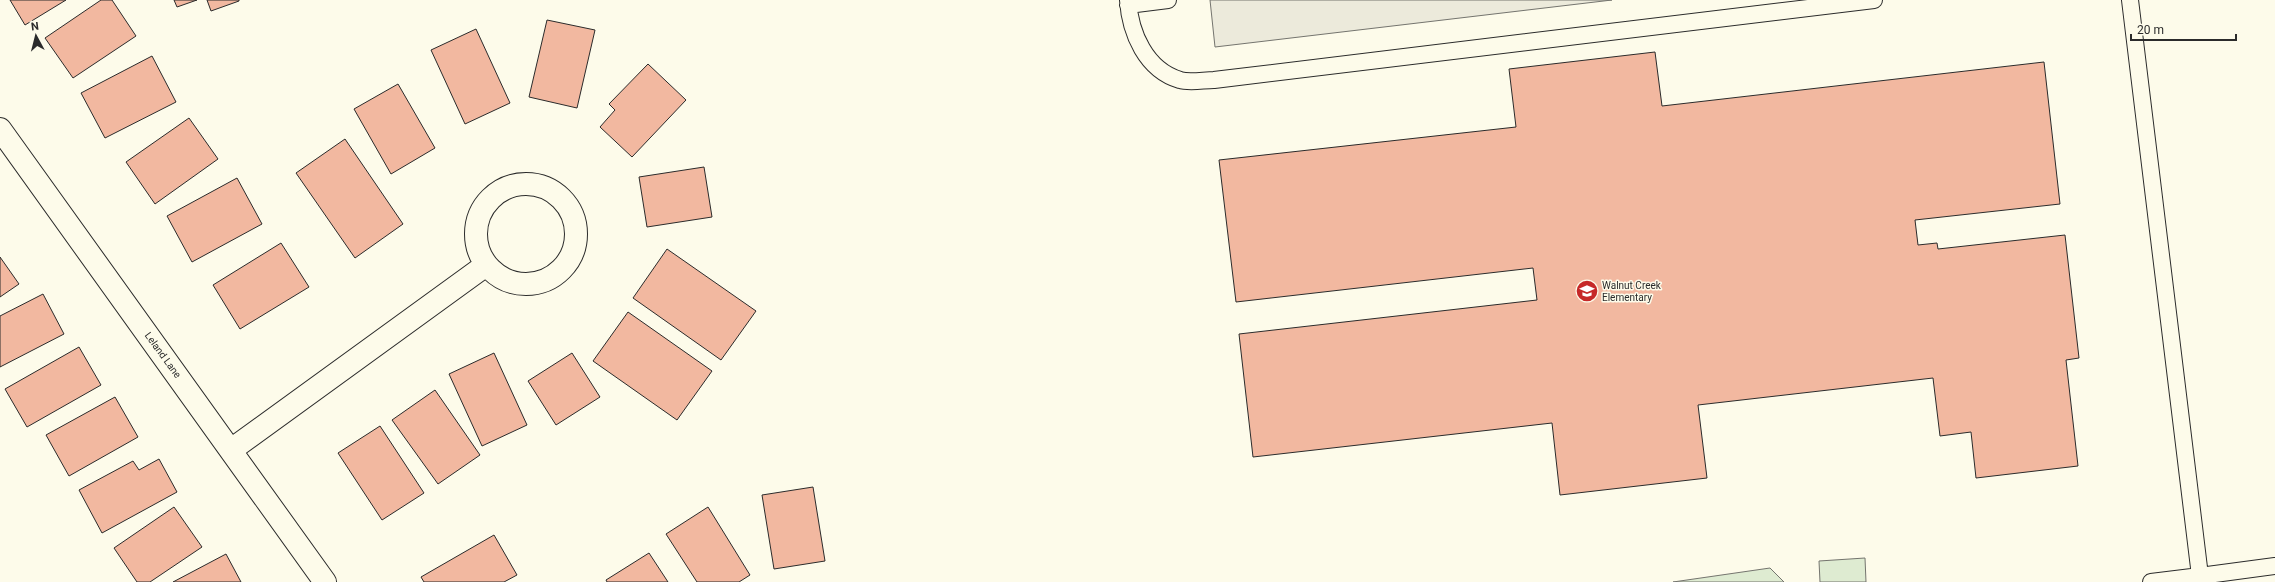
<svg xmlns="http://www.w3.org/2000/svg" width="2275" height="582" viewBox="0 0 2275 582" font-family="Roboto,sans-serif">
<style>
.green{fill:#deebd1;stroke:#74746e}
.parking{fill:#eceadb;stroke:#74746e}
.building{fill:#f2b8a0;stroke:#2b2b2b}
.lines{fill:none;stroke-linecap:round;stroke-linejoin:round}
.lane-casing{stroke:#2b2b2b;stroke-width:18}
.street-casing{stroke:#2b2b2b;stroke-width:24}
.lane{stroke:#fdfbea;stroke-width:16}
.street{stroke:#fdfbea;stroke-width:22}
.labels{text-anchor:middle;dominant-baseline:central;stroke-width:3;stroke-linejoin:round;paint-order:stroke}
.poi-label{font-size:10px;fill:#2b2b2b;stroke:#fdfbea;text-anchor:start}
.street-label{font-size:10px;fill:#2b2b2b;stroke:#fdfbea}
</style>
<rect width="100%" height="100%" fill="#fdfbea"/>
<path class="green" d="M1865 558 1866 582H1820L1819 561Z
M1770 568 1784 582H1673Z"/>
<path class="parking" d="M1210 0H1612L1215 47Z"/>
<path class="building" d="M10 0H66L25 25Z
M101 0H112L136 36 73 78 45 38Z
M174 0H197L177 7Z
M207 0H239V1L211 11Z
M547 20 595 30 577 108 529 97Z
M476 29 510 103 465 124 431 50Z
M1655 52 1662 106 2044 62 2060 204 1915 220 1918 245 1937 243 1938 249 2065 235 2079 358 2066 360 2078 466 1976 478 1971 432 1940 436 1933 378 1698 405 1707 478 1560 495 1552 423 1253 457 1239 334 1537 300 1533 268 1236 302 1219 160 1516 127 1509 69Z
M152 56 176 102 105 138 81 93Z
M648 64 686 100 632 157 600 127 615 110 609 104Z
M398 84 435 148 391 174 354 109Z
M189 118 218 159 155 204 126 162Z
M345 139 403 224 355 258 296 173Z
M704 167 712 217 647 227 639 177Z
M237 178 262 224 192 262 167 216Z
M281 243 309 287 240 329 213 285Z
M667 249 756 311 721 360 633 298Z
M0 257 19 284 0 297Z
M43 294 64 334 0 367V316Z
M628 312 712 371 677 420 593 361Z
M79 347 101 385 27 427 5 389Z
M494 353 527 425 482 446 449 374Z
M572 353 600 397 556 425 528 381Z
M435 390 480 455 438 484 392 420Z
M115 397 138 437 69 476 46 435Z
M380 426 424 493 382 520 338 453Z
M159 459 177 492 102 533 79 490 133 461 139 470Z
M813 487 825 561 774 569 762 495Z
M174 507 202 547 150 582H137L114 548Z
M708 507 750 575 739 582H697L666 534Z
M494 535 517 575 504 582H424L421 577Z
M649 553 668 582H607L606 580Z
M226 554 241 582H173Z"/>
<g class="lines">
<g class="lane-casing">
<path id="lane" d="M1128 0C1130 33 1146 70 1180 80 1189 83 1204 80 1214 80L1874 0
M2130 0 2200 576 2275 566
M1128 5 1168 0
M2151 582 2200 576"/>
</g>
<g class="street-casing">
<path id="street" d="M0 129 325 582
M476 234a50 50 0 1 1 100 0a50 50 0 1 1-100 0Z
M231 450 486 265"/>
</g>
<use href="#lane" class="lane"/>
<use href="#street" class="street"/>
</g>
<defs>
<g id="school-disc" transform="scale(1.15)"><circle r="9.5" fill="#c62828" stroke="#fdfbea"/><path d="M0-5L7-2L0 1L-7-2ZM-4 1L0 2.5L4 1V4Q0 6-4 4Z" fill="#fff"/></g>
</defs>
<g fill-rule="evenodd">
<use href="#school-disc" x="1587" y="291"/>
</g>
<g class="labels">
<g class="poi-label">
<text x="1602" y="285">Walnut Creek<tspan x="1602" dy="12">Elementary</tspan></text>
</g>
<g class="street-label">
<text transform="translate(163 355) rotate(54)">Leland Lane</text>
</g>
</g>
<g transform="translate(36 36) rotate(353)" stroke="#fdfbea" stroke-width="3" paint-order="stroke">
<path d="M0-3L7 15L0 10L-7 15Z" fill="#2b2b2b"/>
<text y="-6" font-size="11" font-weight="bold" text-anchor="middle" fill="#2b2b2b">N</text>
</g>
<path d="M2131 34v6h105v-6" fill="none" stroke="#2b2b2b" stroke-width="2"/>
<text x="2137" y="34" font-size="12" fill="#2b2b2b" stroke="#fdfbea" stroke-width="3" paint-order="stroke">20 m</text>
</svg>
